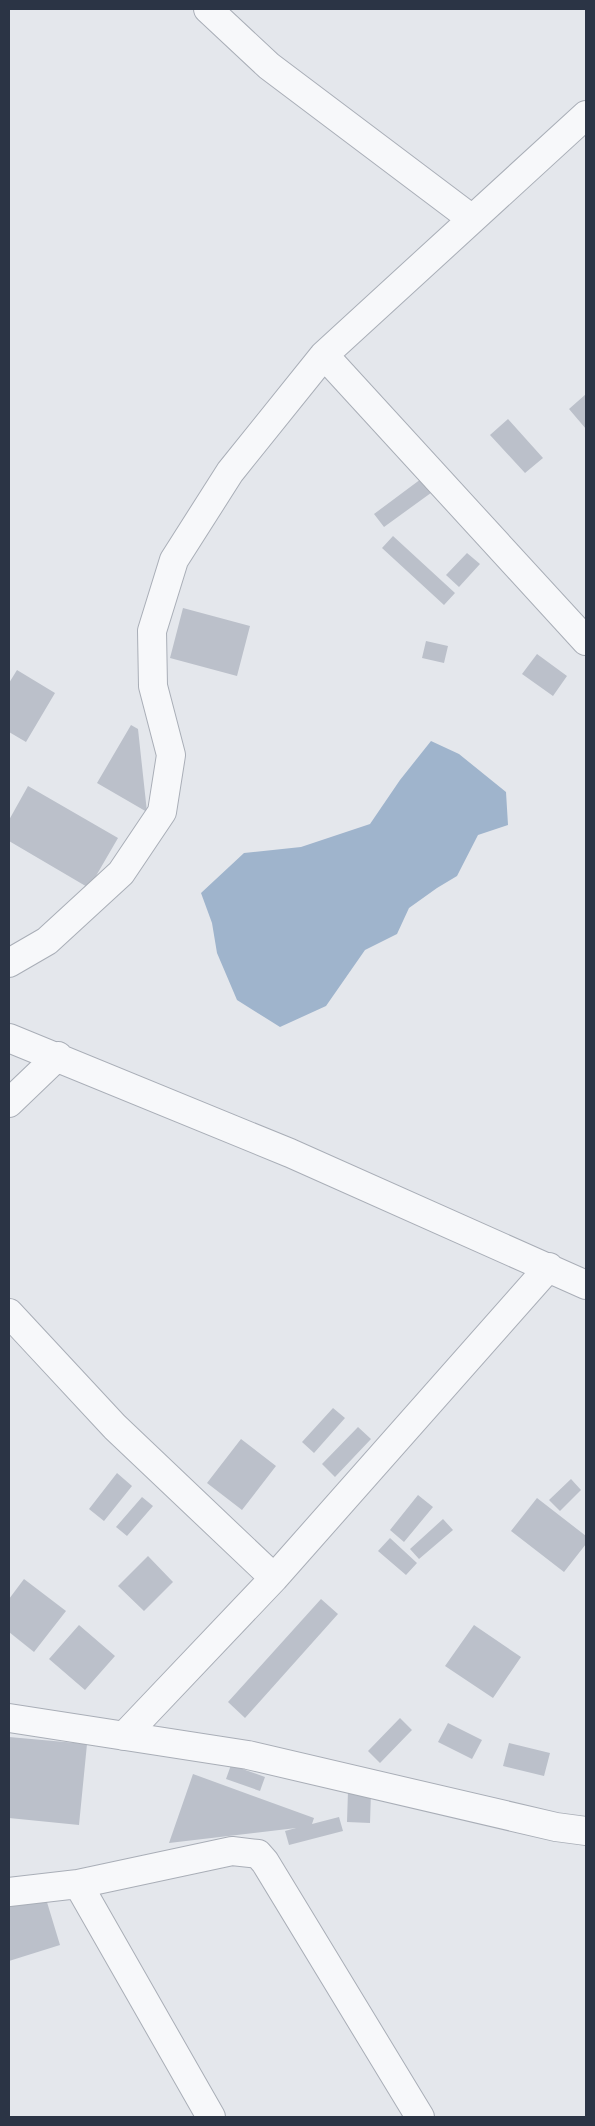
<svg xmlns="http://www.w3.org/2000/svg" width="595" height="2126" viewBox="0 0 595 2126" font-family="Helvetica,sans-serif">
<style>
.water{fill:#9fb4cc}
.building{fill:#bbc0ca}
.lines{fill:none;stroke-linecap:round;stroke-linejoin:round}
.minor-casing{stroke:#a9aeb7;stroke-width:30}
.minor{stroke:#f7f8fa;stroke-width:28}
</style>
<rect width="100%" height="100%" fill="#e4e7ec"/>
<path class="water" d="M431 741 459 754 506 792 508 825 478 835 457 876 437 888 409 908 397 934 365 950 326 1006 280 1027 237 1000 217 953 212 923 201 893 244 853 301 847 370 824 400 780Z"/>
<path class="building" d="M586 394V429L569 409Z
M508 419 543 458 525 473 490 435Z
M425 476 435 490 384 527 374 514Z
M393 536 455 593 444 605 382 548Z
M467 553 480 564 459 587 446 575Z
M183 608 250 626 237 676 170 658Z
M426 641 448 646 444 663 422 658Z
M537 654 567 676 553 696 522 674Z
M17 670 55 693 26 742 9 732V683Z
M131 725 138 729 147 812 97 783Z
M28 786 118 838 89 888 9 841V820Z
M333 1408 345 1418 314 1453 302 1442Z
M358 1427 371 1439 335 1477 322 1464Z
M241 1439 276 1466 242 1510 207 1483Z
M117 1473 132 1486 104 1521 89 1509Z
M571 1479 581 1490 560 1511 549 1500Z
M418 1495 433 1507 404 1542 390 1530Z
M142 1497 153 1506 127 1536 116 1527Z
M537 1498 586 1536V1544L564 1572 511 1531Z
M443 1519 453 1530 419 1559 410 1549Z
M390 1538 417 1563 406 1575 378 1551Z
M148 1556 173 1582 144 1611 118 1586Z
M24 1579 66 1611 34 1652 9 1632V1599Z
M321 1599 338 1614 245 1718 228 1702Z
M79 1625 115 1656 85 1690 49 1659Z
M474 1625 521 1657 493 1698 445 1666Z
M400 1718 412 1730 380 1763 368 1751Z
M448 1723 482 1740 472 1759 438 1742Z
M9 1737 87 1744 79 1825 9 1818Z
M509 1743 550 1753 544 1776 503 1766Z
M231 1765 265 1777 260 1791 226 1779Z
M193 1774 314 1818 312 1824 339 1817 343 1831 289 1845 285 1831 296 1828 169 1843Z
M348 1791 371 1792 370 1823 347 1822Z
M43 1889 60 1945 9 1961V1900Z"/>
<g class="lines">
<g class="minor-casing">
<path id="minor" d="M208 9 269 66 472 219
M324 355 586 641
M9 963 47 941 121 873 162 812 171 755 153 686 152 631 174 560 230 472 324 355 586 115
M9 1038 290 1153 586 1285
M9 1103 58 1056
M9 1313 115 1427 274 1578
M9 1718 248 1755 556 1827 586 1831
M124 1736 274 1578 549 1267
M78 1884 211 2117
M9 1892 78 1884 232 1851 258 1854 265 1862 420 2117"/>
</g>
<use href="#minor" class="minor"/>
</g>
<rect width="595" height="2126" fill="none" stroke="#2b3445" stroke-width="20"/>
</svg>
